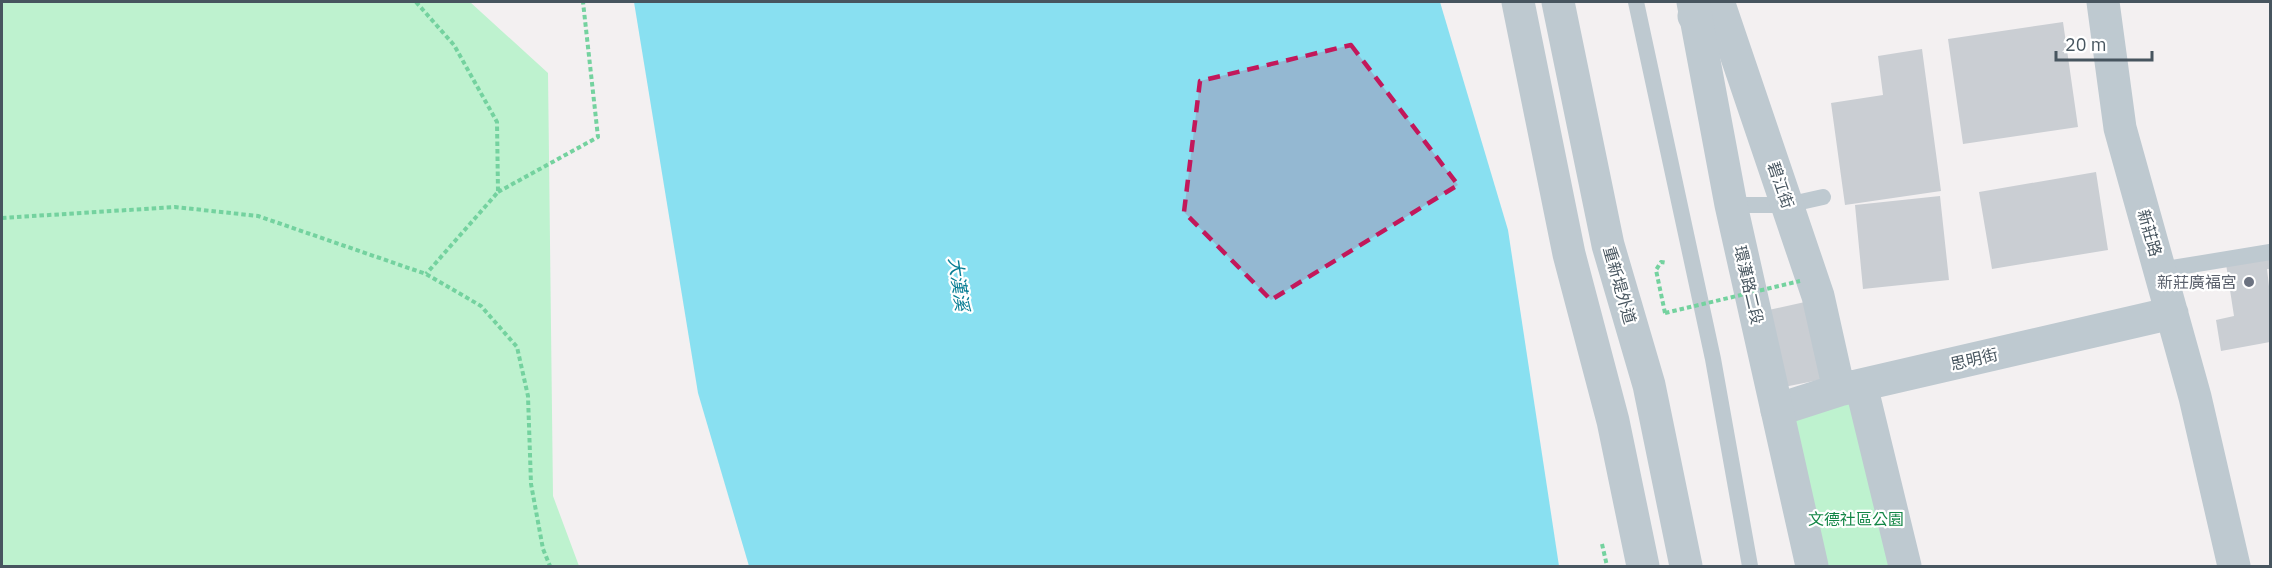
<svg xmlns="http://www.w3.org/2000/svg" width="2272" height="568" viewBox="0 0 2272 568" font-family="'IBM Plex Sans','Noto Sans TC',sans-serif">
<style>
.green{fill:#bef2cf}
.water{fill:#89e0f1}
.building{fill:#caced3}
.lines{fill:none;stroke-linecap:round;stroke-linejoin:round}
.path{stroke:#74d29f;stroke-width:4;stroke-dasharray:4.5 3;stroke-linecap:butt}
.service{stroke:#bec9d0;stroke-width:16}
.minor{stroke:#bec9d0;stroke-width:33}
.tertiary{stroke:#bec9d0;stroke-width:33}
.path-bridge{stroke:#74d29f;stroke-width:4;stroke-dasharray:4.5 3;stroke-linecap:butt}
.marked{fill:#c2185b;fill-opacity:0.2;stroke:#c2185b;stroke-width:4.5;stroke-dasharray:12 8;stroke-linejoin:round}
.worship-dot{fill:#6b7280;stroke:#fff;stroke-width:2}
.labels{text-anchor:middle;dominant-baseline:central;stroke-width:4.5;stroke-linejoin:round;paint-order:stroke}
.street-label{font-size:16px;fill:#47555f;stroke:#fff}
.worship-label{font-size:16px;fill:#5b616d;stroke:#fff;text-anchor:end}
.park-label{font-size:16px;fill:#138646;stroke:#fff}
.water-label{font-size:18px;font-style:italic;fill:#077d93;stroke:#fff}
</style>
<rect width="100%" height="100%" fill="#f3f0f1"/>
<path class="green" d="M2 2H470L548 73 553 496 579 566H2Z
M1857 396 1916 566H1822L1790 414Z"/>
<path class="water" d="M634 2H1440L1508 230 1559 566H749L698 393Z"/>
<path class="building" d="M2063 22 2078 127 1963 144 1948 39Z
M1922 49 1941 191 1845 205 1831 103 1883 95 1878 56Z
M2096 172 2108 250 1992 269 1979 192Z
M1940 196 1949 280 1863 289 1855 205Z
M2270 256V269H2267L2270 295V342L2221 351 2216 320 2234 316 2226 264Z
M1814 300 1829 378 1779 388 1764 311Z"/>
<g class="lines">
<path class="path" d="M416 2 454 45 497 122 498 192 426 274
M498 192 598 137 583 2
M2 218 175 207 258 216 426 274 481 306 517 347 528 396 531 484 543 549 550 566
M1665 313 1656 270 1661 262 1667 263
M1602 544 1607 566"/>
<path class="service" d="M1636 2 1713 359 1750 566
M1731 205H1787L1823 197
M2160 270 2270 252"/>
<path class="minor" d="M2103 2 2120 128 2195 397 2234 566
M1694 16 1720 7 1818 296 1839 390
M1861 385 1905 566
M1777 410 1839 390 2172 313"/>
<path class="tertiary" d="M1518 2 1569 254 1613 421 1643 566
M1558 2 1608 245 1649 385 1686 566
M1693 2 1731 205 1812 566"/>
<path class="path-bridge" d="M1665 313 1800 281"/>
</g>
<path class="marked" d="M1351 45 1458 185 1271 300 1184 212 1200 81Z"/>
<circle class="worship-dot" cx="2249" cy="282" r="6"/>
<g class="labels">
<g class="street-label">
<text transform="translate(1781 185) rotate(71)">碧江街</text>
<text transform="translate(2150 233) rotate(74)">新莊路</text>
<text transform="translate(1620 285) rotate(74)">重新堤外道</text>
<text transform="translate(1749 285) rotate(77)">環漢路二段</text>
<text transform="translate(1974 359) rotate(-13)">思明街</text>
</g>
<g class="worship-label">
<text x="2237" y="282">新莊廣福宮</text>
</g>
<g class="park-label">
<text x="1856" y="519">文德社區公園</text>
</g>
<g class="water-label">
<text transform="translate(959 284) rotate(82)">大漢溪</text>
</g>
</g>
<rect width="2272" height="568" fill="none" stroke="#47555f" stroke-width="6"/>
<path d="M2056 51v9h96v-9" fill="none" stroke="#47555f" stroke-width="3"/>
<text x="2065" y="51" font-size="18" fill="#47555f" stroke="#ffffff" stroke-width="4.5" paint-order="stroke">20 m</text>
</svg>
